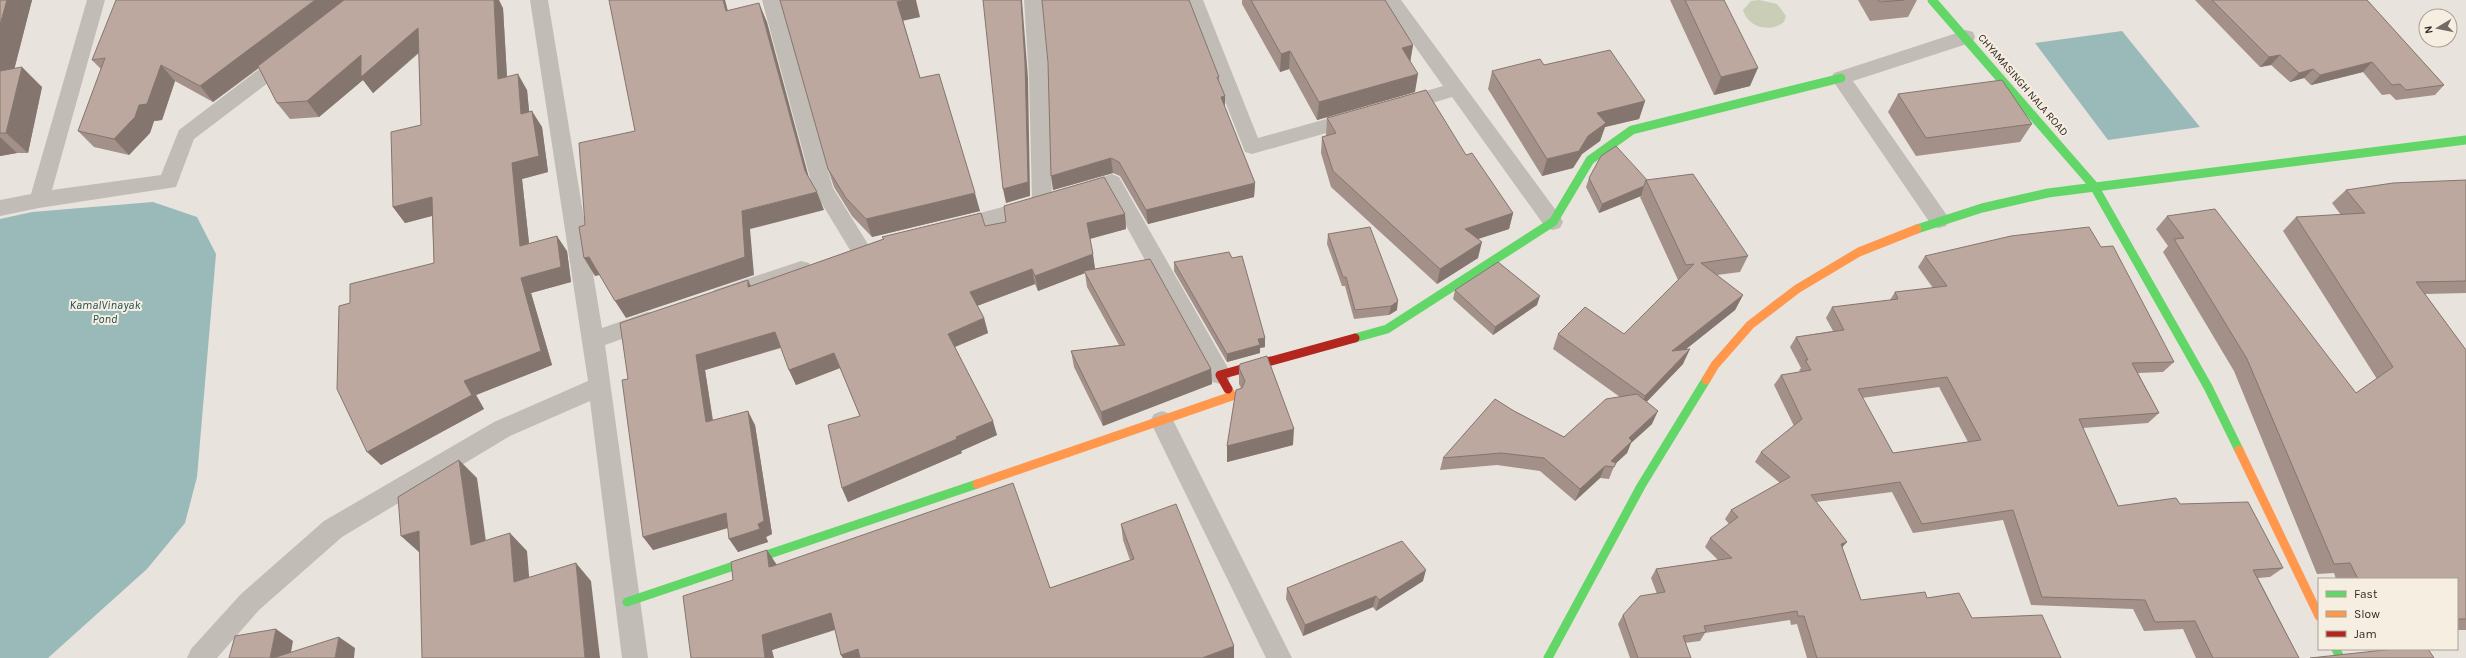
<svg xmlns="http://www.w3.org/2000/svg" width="2466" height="658" viewBox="0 0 2466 658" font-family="Karla,sans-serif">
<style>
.green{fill:#caceb7}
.water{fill:#99bab9}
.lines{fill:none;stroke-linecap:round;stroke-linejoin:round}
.street{fill:#c2bcb6;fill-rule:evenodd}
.fast{stroke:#63d668;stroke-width:9}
.slow{stroke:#ff974d;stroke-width:9}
.jam{stroke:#b3261e;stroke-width:9}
.wall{fill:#a29089;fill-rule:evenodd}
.shaded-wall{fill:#84766f}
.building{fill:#bca89f;stroke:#84766f;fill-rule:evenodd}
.labels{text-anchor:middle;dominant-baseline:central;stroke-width:4;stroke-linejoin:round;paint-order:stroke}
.street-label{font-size:11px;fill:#322925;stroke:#f7eee2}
.water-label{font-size:12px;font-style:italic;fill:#1d4d51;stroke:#f7eee2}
</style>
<rect width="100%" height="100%" fill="#e9e3dd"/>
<path class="green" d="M1759 0 1777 4 1786 16 1784 22C1771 33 1748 28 1743 10L1751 1Z"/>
<path class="water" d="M2122 31 2200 127 2108 140 2035 43Z
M153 202 197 217 216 254 197 477 185 523 147 569 48 658H0V219L32 212Z"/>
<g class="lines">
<path class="street" d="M87 0H105L52 190 161 175 179 130 279 54 286 52 293 54 295 59 293 64 194 139 176 187 39 208 0 216V200L31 194Z
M530 0H548L602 328 648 312 656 315 659 321 656 327 605 345 648 658H622L590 401 510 436 342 537 259 610 217 658H187L191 649 241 594 324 521 494 422 588 381Z
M762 0H780L833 188 871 249 867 255 860 257 853 255 813 189Z
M1024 0H1042L1049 78 1052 204 1049 210 954 236 947 234 944 228 947 222 1032 199 1029 78Z
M1185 0H1203L1258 138 1355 111 1362 113 1365 118 1362 123 1252 154 1245 152Z
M1382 0H1401L1560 216 1563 222 1560 228 1553 230 1546 228 1452 97 1402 112 1395 110 1392 105 1395 100 1443 86Z
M1966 30 1973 32 1975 37 1973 42 1853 81 1946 214 1949 220 1946 226 1939 228 1932 226 1831 78 1834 73Z
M1112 174 1119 177 1228 368 1231 375 1228 382 1220 384 1212 382 1107 191 1079 200 1072 198 1069 192 1072 186Z
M801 261 809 263 812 269 809 275 722 305 714 302 711 296 714 290Z
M1162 411 1170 414 1292 658H1266L1150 421 1154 414Z"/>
<path class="fast" d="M1932 0 2094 186
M2094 186 2208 387 2239 450
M1917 229 1982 208 2048 193 2466 140
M1355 338 1387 329 1553 222 1590 160 1632 130 1841 78
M627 602 977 484
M2336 649 2340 658
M1548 658 1641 486 1706 380"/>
<path class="slow" d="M1706 380 1715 365 1750 325 1797 289 1859 252 1917 229
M2239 450 2319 616
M977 484 1232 396 1228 389"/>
<path class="jam" d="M1228 389 1220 375 1355 338"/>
</g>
<path class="wall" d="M0 0H32L14 69 42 87 28 153H17L0 156Z
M780 0 920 17 903 20 920 78 980 211 872 237 852 216 834 187 828 169Z
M1242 0H1385L1413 45 1410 62 1415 92 1317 120 1289 69 1280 72 1242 4Z
M1670 0H1724L1750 86 1714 95Z
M1858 0H1917L1908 17 1870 21Z
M2195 0H2367L2444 85 2435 95 2396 100 2390 94 2382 95 2363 72 2311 85 2304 78 2290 82 2271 65 2260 67Z
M503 8 507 77 527 90 529 111 542 127 548 172 522 179 529 243 567 251 571 282 531 293 552 365 476 395 484 409 381 465 350 303 434 263 432 216 405 223 393 207 421 125 419 53 373 93 363 80 319 117 290 119 277 103 259 68 213 102 175 81 162 120 154 121 150 133 129 155 94 147 78 131 101 69 92 60Z
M1048 63 1219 77V83L1225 107 1255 183 1254 197 1148 224 1120 176 1113 173 1053 190Z
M1544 65 1645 101 1639 119 1605 127 1600 141 1582 154 1573 168 1542 176 1488 89 1492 71Z
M1898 94 2032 124 2020 142 1916 156 1888 112Z
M1327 118 1466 155 1513 213 1509 229 1478 239V258L1437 284 1331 187 1321 153 1322 137 1326 136V135Z
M1589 178 1647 180 1748 256 1740 272 1717 275 1743 295 1735 310 1686 349 1683 364 1646 402 1652 424 1631 443 1627 453 1615 464 1609 479 1600 478 1575 501 1540 471 1497 465 1440 470 1443 458 1514 411 1564 437 1620 397 1553 349 1558 334H1624L1678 280 1640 197 1641 196 1599 213 1586 187Z
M2466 180V293L2425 294 2466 350V630H2457V579H2336L2334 573 2317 574 2234 371 2163 252 2168 246 2156 229 2167 216 2356 393 2377 379 2283 231 2296 217 2341 215 2332 203 2346 190Z
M1125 214 1126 229 1090 239 1095 269 1211 369 1212 384 1103 426 1074 367 1071 351 1119 345 1087 287 1085 273 1038 291 1035 284 977 306 984 318 988 333 955 347 997 435 961 451 962 453 848 502 842 488 860 416 840 368 796 385 789 370 781 348 705 370 713 420 755 425 772 534 766 537 768 542 738 552 728 528 653 550 628 379 751 286 883 239 882 237 985 226Z
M1328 234 1397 310 1389 315 1354 319 1345 286H1342L1327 244Z
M2101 247 2174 362 2163 372 2138 373 2159 413 2148 423 2083 428 2118 506 2180 504 2283 568 2270 577 2258 578 2299 658H2196L2183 629 2144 631 2133 609 2031 605 2003 520 1913 533 1892 492 1816 502 1842 547 1861 600 1927 598 2061 658H1807L1797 624 1791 625 1790 620 1705 633 1700 641 1685 643 1691 658H1630L1618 624 1623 615 1657 594 1651 578 1656 569 1718 560 1705 547 1710 538 1729 524 1725 519 1731 510 1780 483 1755 462 1761 452 1794 426 1774 385 1781 375 1800 372 1799 371 1801 368 1790 347 1796 337 1833 331 1826 318 1832 307 1890 300 1895 292 1933 288 1918 267 1925 256ZM1939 387 1968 442 1893 453 1862 398Z
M1174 262 1265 347 1260 348V353L1227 362 1174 271Z
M1455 290 1537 305 1493 335 1453 299Z
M1239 368 1293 445 1227 462V446L1241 388 1239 384Z
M1121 524 1234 658H843L841 655 835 630 772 650 733 580 767 550 776 565 1050 588 1130 560 1123 540Z
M1423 581 1376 611 1373 607 1303 636 1286 599 1287 588Z"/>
<path class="shaded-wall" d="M7 0H32L8 94 0 87V25Z
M315 0H349L213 102 200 86Z
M494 0H499L503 8 508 95 498 79Z
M723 0H725L733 30 726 11Z
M904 0H916L920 17 902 21 897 2Z
M1021 0H1022L1028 78 1030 196 1006 203 1003 189Z
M759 3 767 22 812 189 805 171Z
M418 28 428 44 373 93 363 80 319 117 307 101 361 55Z
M1413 45 1410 63 1402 48Z
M1290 51 1289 69 1280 72 1281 54Z
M2280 55 2271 65 2260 67 2269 57Z
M2372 62 2363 72 2311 85 2320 75Z
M161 65 175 81 162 120 154 121 150 133 129 155 114 139 139 105Z
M22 67 42 87 28 153 6 133Z
M1758 68 1750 86 1714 95 1721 77Z
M2313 69 2304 78 2290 82 2299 73Z
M518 74 527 90 531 130 521 114Z
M1418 74 1415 92 1317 120 1319 102Z
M1225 96V110L1221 97Z
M1645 101 1639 119 1605 127 1600 141 1582 154 1573 168 1542 176 1547 159 1597 113Z
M532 111 542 127 548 172 522 179 531 261 520 246 512 163Z
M0 137 17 153 0 156Z
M1111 158 1113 173 1053 190 1051 176Z
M1255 183 1254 197 1148 224 1146 210Z
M1644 186 1641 196 1599 213 1602 204Z
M817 192 824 210 750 229 754 275 626 318 615 301 742 211Z
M975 193 980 211 872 237 866 219Z
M432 197 443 213 405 223 393 207Z
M1513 213 1509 229 1462 244 1465 229Z
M1125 214 1126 229 1089 239 1087 223Z
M557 236 567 251 571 282 531 293 552 365 476 395 484 409 381 465 367 452 464 381 521 278Z
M1482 242 1478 258 1437 284 1440 269Z
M1093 254 1095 269 1084 271 1085 273 1038 291 1035 276Z
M589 257 600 275 595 276 584 258Z
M1032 269 1035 284 974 307 970 292Z
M748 280 755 295 748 287Z
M1743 295 1735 310 1665 366 1672 351Z
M1540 296 1537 305 1493 335 1495 327Z
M1398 301 1397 310 1389 315 1391 306Z
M984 318 988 333 952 348 948 334Z
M775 332 782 347 705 370 715 436 706 422 696 355Z
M1265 338V347L1260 348V353L1227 362V354L1258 339Z
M1690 349 1683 364 1639 410 1645 396Z
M834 353 840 368 796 385 789 370Z
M1211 369 1212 384 1103 426 1101 412Z
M748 411 755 425 772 534 766 537 768 542 738 552 729 539Z
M1658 411 1652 424 1631 443 1627 453 1612 467 1611 461 1629 438Z
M993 421 997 435 961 451 962 453 848 502 842 488Z
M1294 429 1293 445 1227 462V446Z
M459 460 477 478 489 563 471 545Z
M1605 466 1600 478 1575 501 1580 489Z
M726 513 734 526 653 550 643 537Z
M419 531 420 553 401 536Z
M510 533 527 551 531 599 514 582Z
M1847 542 1839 551 1841 544Z
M767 550 777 565 769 567Z
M576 563 591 581 600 658H585Z
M1426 570 1423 581 1376 611 1379 600Z
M1376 596 1373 607 1303 636 1305 625Z
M831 613 840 628 772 650 774 658H765L762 635Z
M276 629 293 641 290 658H270Z
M339 637 355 648 354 658H335Z
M1234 646V658H1202Z
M858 649 863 658H843L841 655Z"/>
<path class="building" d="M0 0H7L0 25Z
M116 0H315L200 86 161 65 147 104 139 105 135 117 114 139 78 131 105 58 92 60Z
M344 0H494L498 79 518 74 521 114 532 111 539 156 512 163 520 246 557 236 561 267 521 278 541 351 464 381 472 395 367 452 337 389 339 306 350 303V284L434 263 432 197 393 207 391 132 421 125 418 28 361 77V55L307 101 277 103 258 66Z
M609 0H723L726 11 759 3 805 171 817 192 742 211 745 257 615 301 589 257 584 258 579 227 585 225 579 143 635 131Z
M780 0H904L897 2 920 78 939 74 975 193 866 219 846 198 828 169Z
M983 0H1021L1025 63 1028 182 1003 189Z
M1042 0H1189L1219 77H1217L1225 96 1221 97 1255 183 1146 210 1119 162 1111 158 1051 176 1048 63Z
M1251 0H1385L1413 45 1402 48 1418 74 1319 102 1290 51 1281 54Z
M1685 0H1724L1758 68 1721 77Z
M1878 0H1904L1880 2Z
M2212 0H2367L2444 85 2406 90 2400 84 2392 85 2372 62 2320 75 2313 69 2299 73 2280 55 2269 57Z
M1610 50 1645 101 1597 113 1606 123 1588 136 1579 151 1547 159 1492 71 1540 59 1544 65Z
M22 67 6 133H0V71Z
M2002 80 2032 124 1926 138 1898 94Z
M1426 90 1466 155 1472 153 1513 213 1465 229 1482 242 1440 269 1333 171 1322 137 1336 133 1327 118Z
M1616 146 1647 180H1646L1644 186 1602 204 1589 178 1601 156Z
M1693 174 1748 256 1701 263 1743 295 1672 351 1690 349 1645 396 1558 334 1585 307 1624 334 1694 264 1686 265 1646 180Z
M1104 177 1125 214 1087 223 1093 254 1035 276 1032 269 970 292 984 318 948 334 993 421 956 437 957 439 842 488 828 425 860 416 834 353 789 370 775 332 696 355 706 422 748 411 764 521 758 524 760 529 729 539 726 513 643 537 622 380 628 379 620 323 748 280V287L884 239 882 237 981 213 985 226 1006 222 1004 206Z
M2466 180V281L2416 282 2466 350V619H2457V579H2358L2350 563 2334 564 2247 359 2174 239 2184 238 2167 216 2215 209 2356 393 2393 367 2296 217 2365 213 2346 190 2393 183Z
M1370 227 1398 301 1391 306 1355 310 1346 277H1343L1328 234Z
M2089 227 2101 247 2113 246 2174 362 2132 363 2159 413 2079 419 2118 506 2176 498 2180 504 2248 502 2283 568 2253 570 2299 658H2213L2195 621 2155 622 2145 600 2042 597 2013 510 1922 524 1900 482 1811 495 1847 542 1841 544 1861 600 1925 592 1927 598 1959 593 1972 618 2042 615 2061 658H1817L1804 616H1798L1797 611 1704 626 1706 632 1683 636 1691 658H1638L1623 615 1640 596 1665 592 1656 569 1732 558 1710 538 1738 517 1731 510 1790 477 1761 452 1802 419 1781 375 1811 370 1805 360H1808L1796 337 1844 330 1832 307 1898 299 1895 292 1947 286 1925 256 2011 236ZM1947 377 1981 440 1893 453 1858 389Z
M1229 252 1232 258 1242 256 1265 338 1258 339 1260 345 1227 354 1174 262Z
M1150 259 1211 369 1101 412 1071 351 1125 345 1084 271Z
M1498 262 1540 296 1495 327 1455 290Z
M1267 356 1294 429 1227 446 1236 390 1242 388 1245 381 1239 368 1240 364Z
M1637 394 1658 411 1629 438 1632 441 1611 461 1616 463 1614 467 1605 466 1580 489 1544 458 1501 453 1443 458 1495 399 1514 411 1564 437 1606 399Z
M459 460 471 545 510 533 514 582 576 563 585 658H422L419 531 401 536 398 497Z
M1013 483 1050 588 1134 559 1121 524 1176 504 1234 646 1202 658H860L858 649 841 655 831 613 762 635 765 658H691L683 596 733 580 731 562 767 550 769 567 773 566Z
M1402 541 1426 570 1379 600 1376 596 1305 625 1287 588Z
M276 629 270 658H229L235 636Z
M339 637 335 658H273Z
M2394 649H2428L2434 658H2310Z"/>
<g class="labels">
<g class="street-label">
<text transform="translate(2023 85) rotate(49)">CHYAMASINGH NALA ROAD</text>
</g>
<g class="water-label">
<text x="105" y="305">KamalVinayak<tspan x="105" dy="14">Pond</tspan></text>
</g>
</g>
<rect x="2318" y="578" width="140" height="72" fill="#f7eee2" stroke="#a89f96"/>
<rect x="2326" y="591" width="20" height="6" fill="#63d668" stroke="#a89f96"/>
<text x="2354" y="598" font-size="12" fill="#322925">Fast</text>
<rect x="2326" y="611" width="20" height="6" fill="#ff974d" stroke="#a89f96"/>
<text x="2354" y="618" font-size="12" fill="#322925">Slow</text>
<rect x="2326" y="631" width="20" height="6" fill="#b3261e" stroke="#a89f96"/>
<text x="2354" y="638" font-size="12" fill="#322925">Jam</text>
<g transform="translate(2438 28) rotate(260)"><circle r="19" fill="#f7eee2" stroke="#a89f96"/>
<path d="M0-3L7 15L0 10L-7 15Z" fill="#726a65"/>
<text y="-6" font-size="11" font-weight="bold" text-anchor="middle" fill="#322925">N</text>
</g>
</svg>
